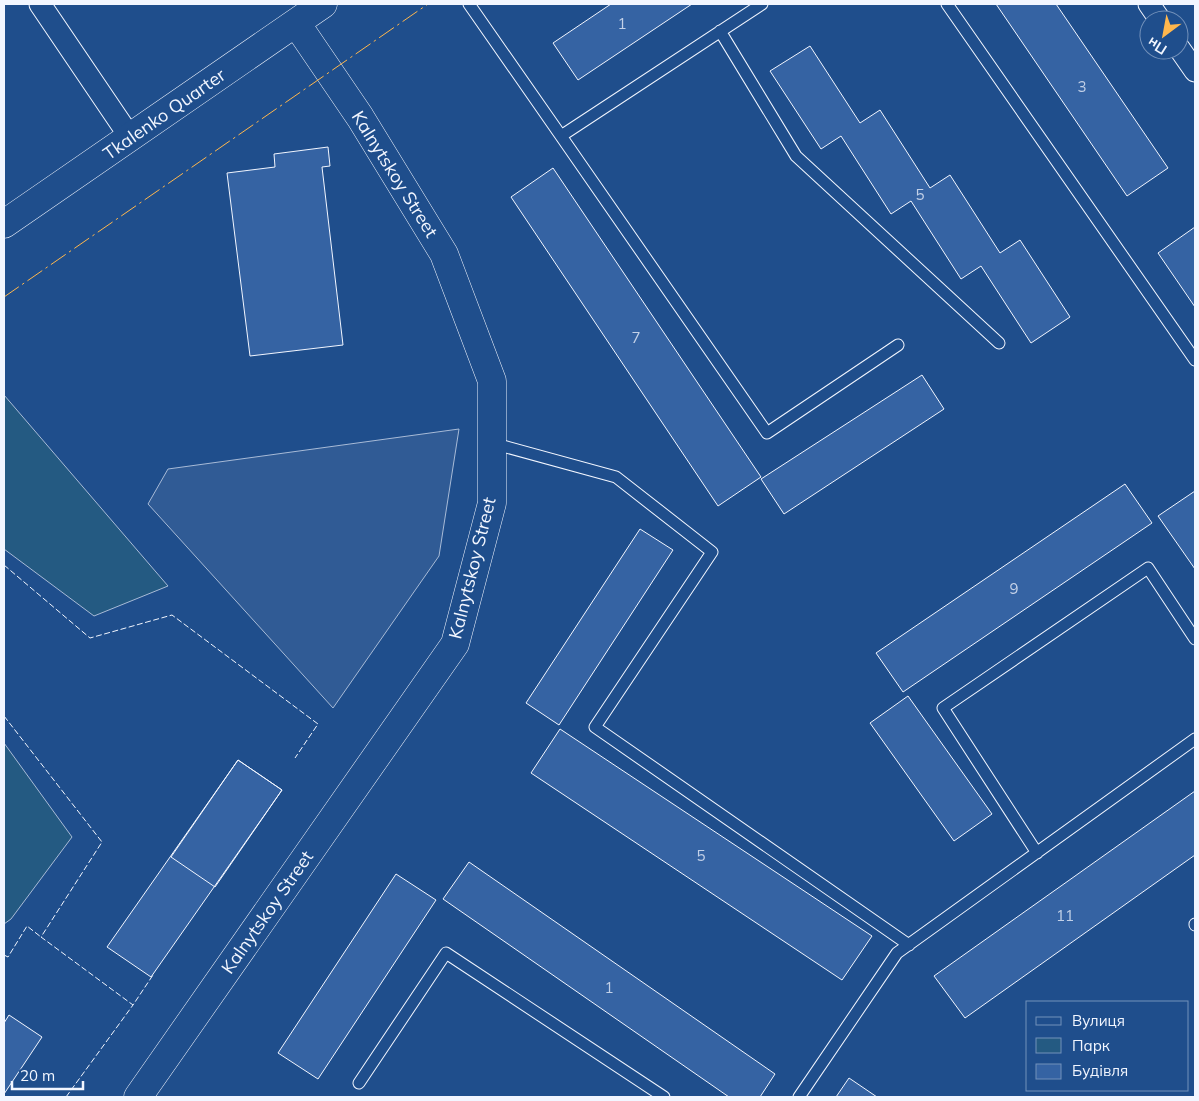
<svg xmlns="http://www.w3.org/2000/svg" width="1199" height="1101" viewBox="0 0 1199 1101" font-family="Mulish,sans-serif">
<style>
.green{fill:#245a82;stroke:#a8bbd7}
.parking{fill:#305b95;stroke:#a8bbd7}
.building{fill:#3563a3;stroke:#f2f6ff}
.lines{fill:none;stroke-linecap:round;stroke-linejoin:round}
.lane-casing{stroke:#f2f6ff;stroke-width:13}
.street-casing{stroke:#f2f6ff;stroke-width:23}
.secondary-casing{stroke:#f2f6ff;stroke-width:29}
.lane{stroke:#1f4e8c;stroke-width:11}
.street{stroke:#1f4e8c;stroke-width:21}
.secondary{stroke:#1f4e8c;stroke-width:28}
.fence{stroke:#f2f6ff;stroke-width:1;stroke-dasharray:6 2.5;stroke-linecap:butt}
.power{stroke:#ffb74d;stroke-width:1;stroke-dasharray:18 4 2.5 4;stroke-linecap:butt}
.labels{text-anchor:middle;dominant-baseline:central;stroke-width:4;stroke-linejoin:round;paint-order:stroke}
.number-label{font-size:15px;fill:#c3d1e8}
.street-label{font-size:18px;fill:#f2f6ff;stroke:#1f4e8c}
</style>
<rect width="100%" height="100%" fill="#1f4e8c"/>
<path class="green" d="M4 395 168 586 94 616 4 549Z
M4 743 72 837 11 919 4 924Z"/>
<path class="parking" d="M459 429 439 556 333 708 148 504 168 469Z"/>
<path class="building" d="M611 4H692L578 80 553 43Z
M996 4H1056L1168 168 1127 196Z
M810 46 860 123 880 110 930 188 950 175 1000 253 1020 240 1070 317 1031 343 981 266 961 279 911 201 891 214 841 136 821 149 770 71Z
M328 147 330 166 322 167 343 345 250 356 227 173 275 167 274 154Z
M553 168 761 477 718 506 511 197Z
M1195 227V307L1158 253Z
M922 375 944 409 784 514 761 479Z
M1125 484 1152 523 903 692 876 653Z
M1195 491V569L1158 516Z
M640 529 673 550 559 725 526 703Z
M908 696 992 814 954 841 870 723Z
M560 729 872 936 842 980 531 773Z
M238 760 282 790 151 977 107 947Z
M238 760 282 790 215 887 171 857Z
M1195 791V855L965 1018 934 976Z
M469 862 775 1074 760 1097H729L443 899Z
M396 874 436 900 318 1079 278 1053Z
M9 1015 42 1037 4 1094V1023Z
M849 1078 877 1097H836Z"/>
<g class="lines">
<g class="lane-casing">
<path id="lane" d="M469 4 561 136 762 4
M947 4 1195 360
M720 31 796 156 999 343
M561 136 767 433 898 345
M492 443 616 477 712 552 595 727 909 945
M1037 853 943 708 1148 568 1195 639
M1195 924V925
M359 1083 446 953 664 1097
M799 1097 897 953 1195 739"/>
</g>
<g class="street-casing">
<path id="street" d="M40 4 130 137
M1149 4 1160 20
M1179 48 1195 71"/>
</g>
<g class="secondary-casing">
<path id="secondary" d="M4 224 323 4
M138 1097 455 644 492 503V381L444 254 360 117 296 23"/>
</g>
<use href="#lane" class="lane"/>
<use href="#street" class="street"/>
<use href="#secondary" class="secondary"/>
<path class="fence" d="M4 565 90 638 172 615 318 724 295 758
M4 716 102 842 41 937 133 1005 153 975
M4 955 8 957 27 926 41 937
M66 1097 133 1005"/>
<path class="power" d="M4 297 428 4"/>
</g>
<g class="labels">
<g class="number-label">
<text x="622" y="23">1</text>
<text x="1082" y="86">3</text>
<text x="920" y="194">5</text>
<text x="636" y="337">7</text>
<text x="1014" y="588">9</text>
<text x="701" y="855">5</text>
<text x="1065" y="915">11</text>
<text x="609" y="987">1</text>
</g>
<g class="street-label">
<text transform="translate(164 114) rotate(-35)">Tkalenko Quarter</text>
<text transform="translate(395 174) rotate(58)">Kalnytskoy Street</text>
<text transform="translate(472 568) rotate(-76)">Kalnytskoy Street</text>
<text transform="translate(267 912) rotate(-55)">Kalnytskoy Street</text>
</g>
</g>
<rect width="1199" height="1101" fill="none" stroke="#f2f6ff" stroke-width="10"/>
<rect x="1026" y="1001" width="162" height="90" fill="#1f4e8c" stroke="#7391ba"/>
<rect x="1036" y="1017" width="25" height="8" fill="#1f4e8c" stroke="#7391ba"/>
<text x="1072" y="1026" font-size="15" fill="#f2f6ff">Вулиця</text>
<rect x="1036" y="1038" width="25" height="15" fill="#245a82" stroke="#7391ba"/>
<text x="1072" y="1051" font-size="15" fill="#f2f6ff">Парк</text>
<rect x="1036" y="1064" width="25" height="15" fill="#3563a3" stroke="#7391ba"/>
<text x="1072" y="1076" font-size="15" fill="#f2f6ff">Будівля</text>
<g transform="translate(1164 35) rotate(212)"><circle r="24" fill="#1f4e8c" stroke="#7391ba"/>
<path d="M0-4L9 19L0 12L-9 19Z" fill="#ffb74d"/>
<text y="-8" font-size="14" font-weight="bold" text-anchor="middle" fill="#f2f6ff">Пн</text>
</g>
<path d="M12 1081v8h71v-8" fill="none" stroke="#f2f6ff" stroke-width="2.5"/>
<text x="20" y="1081" font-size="15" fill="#f2f6ff" stroke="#1f4e8c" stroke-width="4" paint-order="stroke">20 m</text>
</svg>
